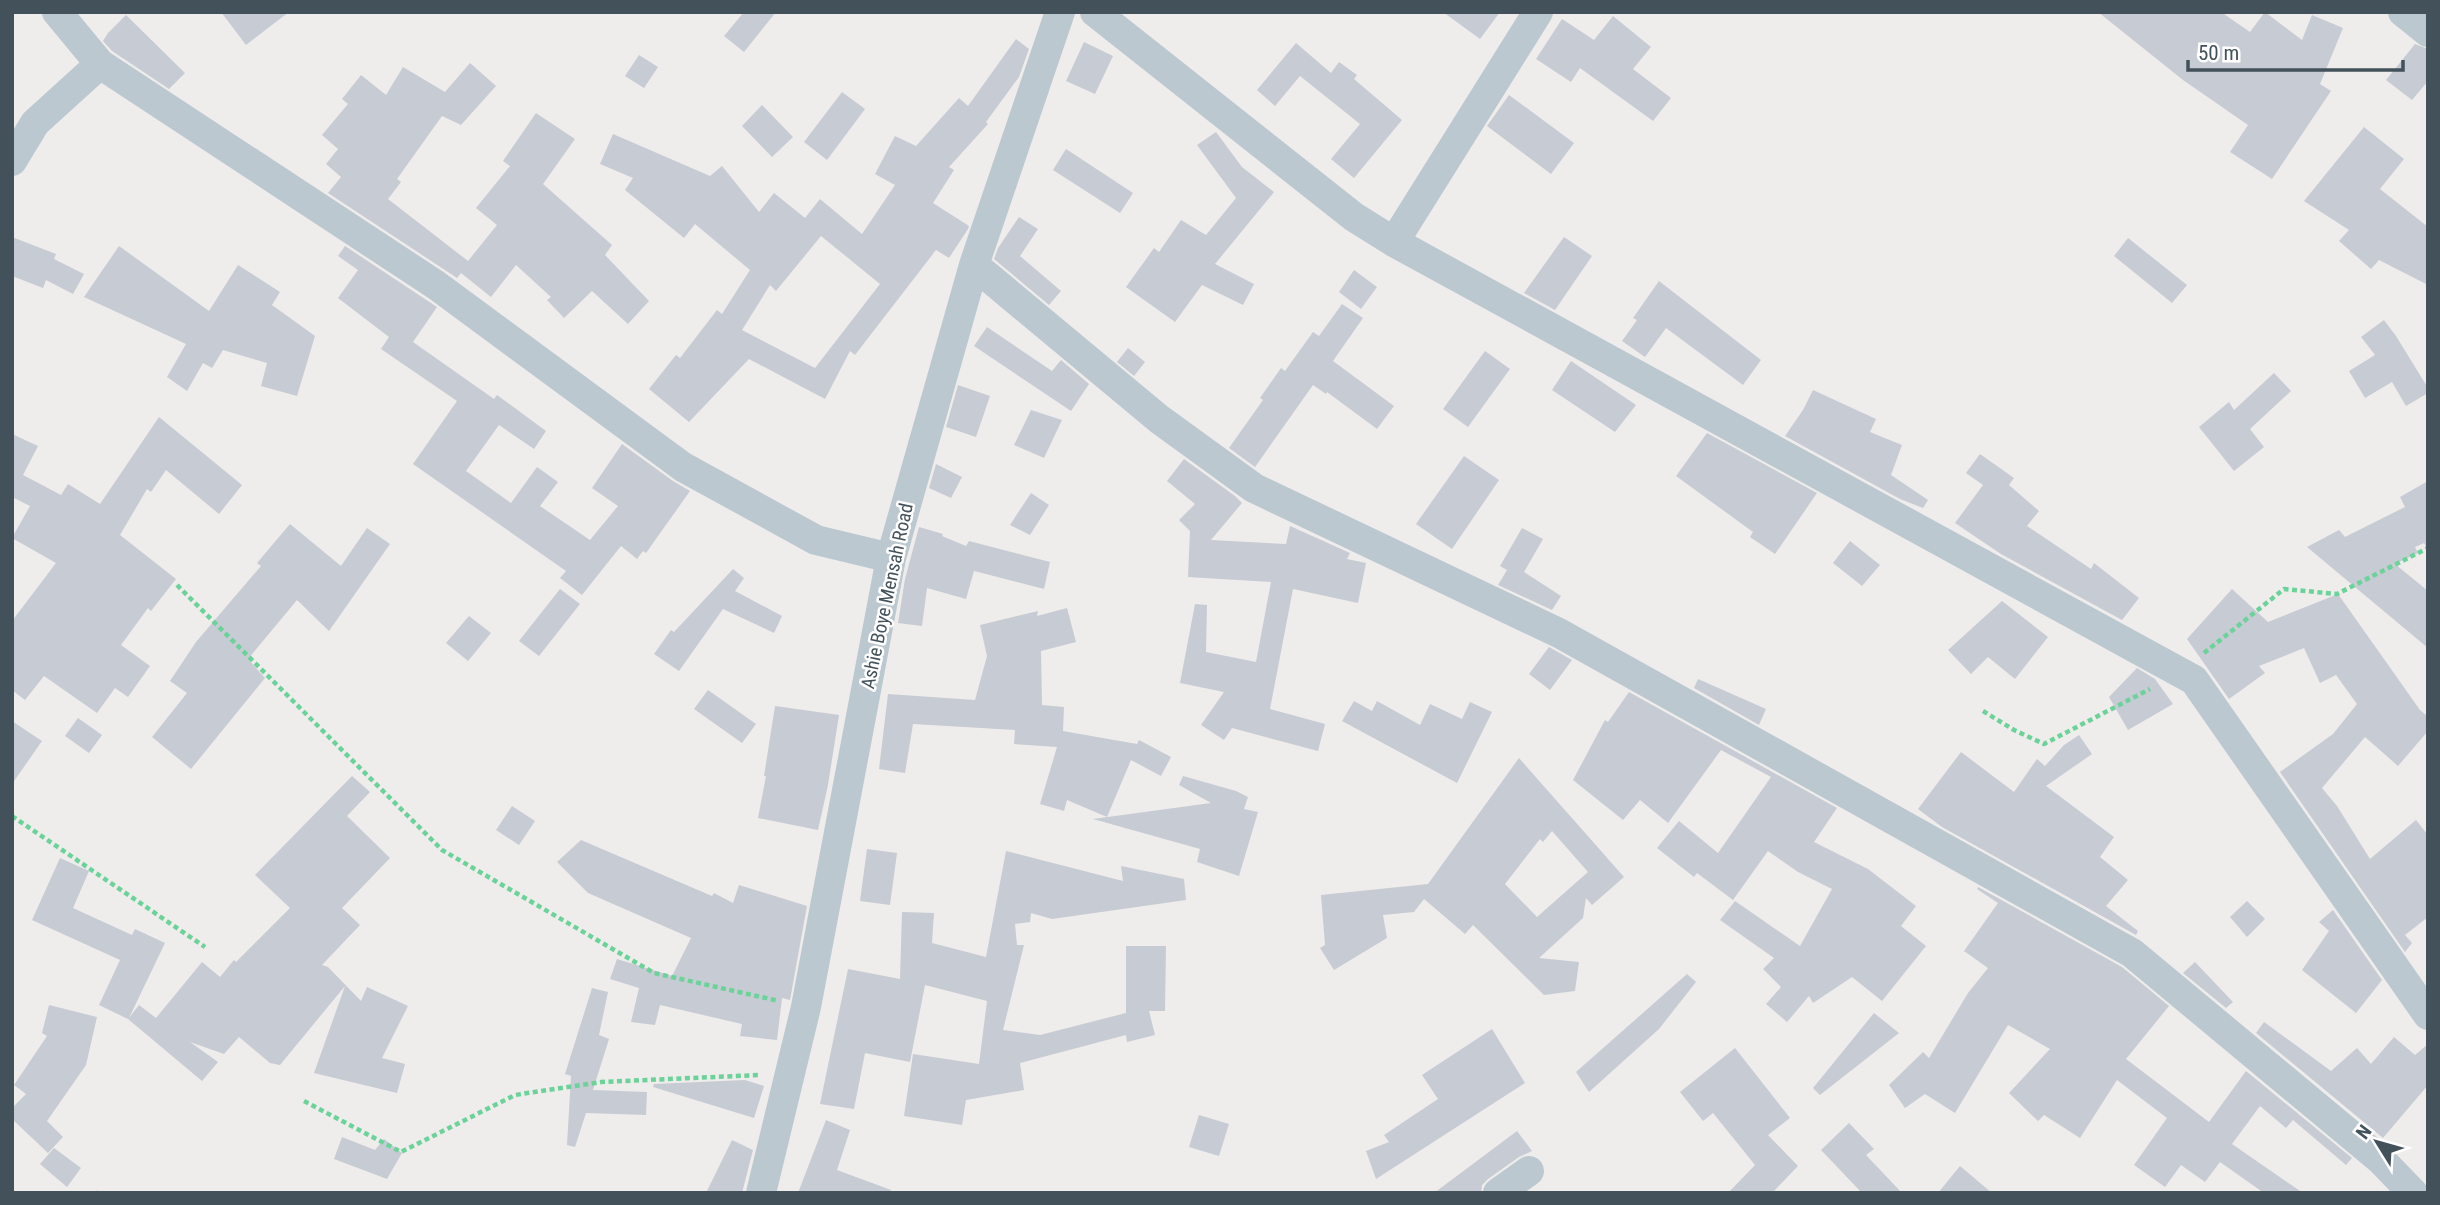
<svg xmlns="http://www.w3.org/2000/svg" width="2440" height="1205" viewBox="0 0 2440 1205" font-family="'Roboto Condensed',sans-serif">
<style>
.building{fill:#c7cbd3;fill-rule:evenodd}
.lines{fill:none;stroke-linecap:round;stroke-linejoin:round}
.path{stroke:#6bd399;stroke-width:4.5;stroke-dasharray:5 3.5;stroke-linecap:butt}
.minor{stroke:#bbc8d0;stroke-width:30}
.labels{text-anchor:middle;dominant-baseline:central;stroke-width:5;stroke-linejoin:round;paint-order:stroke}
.street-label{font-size:19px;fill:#43515b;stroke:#fff}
</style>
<rect width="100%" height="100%" fill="#efecec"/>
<path class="building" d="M221 12H289L246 45Z
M744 12H776L744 52 724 36Z
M1443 12H1500L1480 39Z
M2098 12H2221L2250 32 2265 12 2302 40 2312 15 2343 28 2320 84 2331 91 2272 179 2230 152 2248 125 2183 80Z
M126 15 185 73 169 89 112 51 103 41 108 33Z
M1613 16 1651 47 1633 69 1671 98 1653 121 1580 68 1571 82 1536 59 1562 19 1594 40Z
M1016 39 1029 49 1019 77 986 122 988 124 949 167 954 170 933 203 969 226 968 229 949 258 936 250 855 355 850 351 825 399 749 359 689 422 649 389 676 355 680 358 717 310 722 314 750 270 695 224 684 238 625 190 633 178 600 164 613 134 710 176 722 166 759 212 774 193 805 218 820 199 862 234 895 185 875 174 895 136 916 146 959 98 968 106ZM821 236 880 284 815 368 742 330 770 285 776 291Z
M1084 42 1113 56 1095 94 1066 81Z
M1296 43 1331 73 1339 62 1357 75 1354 79 1402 120 1354 178 1331 159 1360 124 1300 76 1275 106 1257 90Z
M2415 44 2428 49V81L2412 100 2386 80Z
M639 55 658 67 644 88 625 76Z
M470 63 496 86 461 125 442 116 397 179 401 182 388 199 468 261 497 225 476 208 510 166 503 161 536 113 575 139 543 184 612 245 605 255 649 301 628 324 592 291 564 318 547 300 551 297 516 265 491 297 461 273 457 278 328 193 341 177 326 164 338 149 322 135 348 104 342 99 361 75 386 95 403 67 445 92Z
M842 92 865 109 827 160 804 142Z
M1509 95 1574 143 1551 174 1487 126Z
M762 105 793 137 772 157 742 126Z
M2364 127 2404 159 2380 189 2428 227V285L2379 260 2371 269 2339 241 2349 230 2304 201Z
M1216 132 1242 167 1274 192 1215 264 1254 284 1243 305 1202 285 1175 322 1126 287 1154 248 1159 252 1181 220 1206 235 1236 198 1197 145Z
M1066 149 1133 193 1120 213 1053 170Z
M1019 217 1038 229 1020 256 1061 291 1049 305 994 259 998 248Z
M12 237 56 254 54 259 84 274 73 294 46 280 43 288 12 276Z
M1564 237 1592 256 1555 310 1524 293Z
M2128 238 2187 285 2172 303 2114 256Z
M119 246 209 311 238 265 280 292 272 305 315 336 297 396 261 386 267 363 223 350 212 368 203 363 187 391 167 377 186 344 84 297Z
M345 246 437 307 413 342 494 399 497 395 546 431 534 449 499 425 466 471 511 503 537 467 558 482 540 506 590 540 618 506 592 488 622 444 673 481 690 491 646 553 643 551 637 559 621 546 582 595 560 578 566 571 413 464 457 401 381 349 389 337 338 298 358 270 338 256Z
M1354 270 1377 287 1361 309 1339 292Z
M1659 281 1761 360 1743 385 1666 328 1645 357 1622 341 1637 320 1633 318Z
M1342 304 1363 318 1333 361 1394 406 1377 429 1327 392 1326 394 1313 385 1255 467 1229 448 1263 400 1260 398 1281 368 1285 371 1313 332 1319 336Z
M2384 320 2396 336 2428 388V393L2406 406 2392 382 2365 398 2349 371 2375 355 2361 337Z
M987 327 1052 371 1061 360 1089 384 1071 411 974 346Z
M1128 348 1145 362 1134 376 1117 362Z
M1485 351 1510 369 1468 427 1443 409Z
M1571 361 1636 405 1615 432 1552 390Z
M2274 373 2291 391 2250 429 2264 447 2234 471 2199 427 2229 402 2234 410Z
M958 385 990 396 976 437 946 427Z
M1813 390 1876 419 1870 432 1902 445 1891 475 1928 500 1923 508 1900 499 1785 436 1803 410Z
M1031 410 1062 420 1044 458 1014 445Z
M159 417 242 485 219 514 166 470 151 492 147 489 120 535 176 579 151 611 148 608 121 645 150 666 128 697 115 688 97 713 44 676 25 700 12 690V621L56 563 12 538 30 506 12 497V434L38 446 23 475 61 495 68 484 100 504Z
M1707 433 1817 493 1775 554 1750 537 1753 532 1676 476Z
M1980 454 2014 478 2009 485 2039 511 2027 526 2091 569 2094 563 2139 598 2122 620 2001 554 1955 523 1983 485 1966 473Z
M1464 456 1499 480 1452 549 1416 524Z
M1184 459 1235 496 1242 503 1211 540 1286 544 1290 526 1350 553 1347 559 1366 563 1358 603 1293 589 1270 709 1325 724 1318 751 1232 728 1224 740 1201 725 1224 692 1180 683 1195 604 1207 605 1206 652 1256 662 1271 582 1188 577 1190 531 1179 520 1195 504 1167 481Z
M936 464 962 477 951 498 929 488Z
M2428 481V550L2424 543 2415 547 2418 553 2395 564 2428 591V648L2307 547 2339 530 2345 537 2405 507 2400 497Z
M1031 493 1049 505 1030 535 1010 525Z
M290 524 341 566 367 528 390 544 329 631 297 600 248 659 265 678 191 769 152 737 187 693 170 681 196 642 261 566 257 563Z
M919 527 943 534 942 536 966 546 969 541 1050 562 1044 589 974 571 966 599 927 588 922 626 898 623 905 579Z
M1522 528 1543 539 1524 572 1561 596 1552 610 1498 585 1507 570 1500 566Z
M1850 541 1880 565 1862 586 1833 563Z
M733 569 744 578 735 591 782 616 774 633 723 609 679 671 654 654 671 630 674 632Z
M560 589 580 604 539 656 519 641Z
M2232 589 2268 622 2338 594 2420 710 2428 717V731L2398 766 2365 737 2322 788 2337 806 2370 859 2416 820 2428 835V917L2405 935 2412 943 2405 952 2280 772 2333 734 2357 704 2336 675 2320 683 2304 648 2259 666 2265 673 2229 699 2187 639Z
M2002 601 2048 637 2015 679 1988 657 1971 674 1948 650Z
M1067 608 1076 642 1041 651 1042 705 1064 707 1063 731 1137 744 1139 740 1171 757 1161 776 1131 760 1107 817 1067 800 1064 811 1040 804 1057 747 1014 744 1015 730 913 724 905 773 879 769 888 694 975 700 987 656 980 625 1038 611 1037 616Z
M469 616 491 633 468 661 446 643Z
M1549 647 1572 660 1550 690 1529 674Z
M2137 668 2155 679 2173 704 2128 730 2109 697Z
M1698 679 1766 709 1759 725 1694 688Z
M708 690 756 724 742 743 694 709Z
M1629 692 1837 808 1814 842 1868 869 1916 906 1901 926 1926 946 1882 1001 1852 977 1813 1003 1809 996 1787 1022 1766 1004 1781 987 1763 969 1774 958 1720 920 1735 901 1800 946 1832 889 1798 872 1768 851 1733 900 1697 873 1694 877 1657 848 1679 821 1718 853 1771 777 1721 750 1668 823 1640 800 1623 820 1573 780 1605 720 1608 722Z
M1354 701 1372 711 1377 701 1420 725 1430 704 1462 719 1470 702 1492 712 1457 783 1342 721Z
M775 706 839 715 828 785 818 830 758 818 766 776H764Z
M78 718 102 735 89 753 65 736Z
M12 721 42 741 12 784Z
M2079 735 2092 754 2046 786 2114 837 2100 857 2128 880 2106 906 2138 931 2136 935 1942 827 1918 809 1961 752 2014 792 2037 759 2045 766 2064 745Z
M1519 758 1624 877 1592 905 1586 898 1583 918 1539 958 1579 962 1575 991 1544 995 1473 925 1465 934 1424 899 1414 912 1383 915 1387 938 1334 970 1320 948 1325 945 1321 895 1428 884ZM1552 831 1588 872 1537 917 1505 884 1540 839 1543 842Z
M352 776 370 792 347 816 390 858 342 908 360 925 322 965 328 967 361 1001 367 987 408 1006 382 1058 405 1064 397 1093 314 1073 345 986 280 1065 270 1063 239 1037 224 1054 190 1042 218 1062 202 1081 128 1019 99 1005 120 960 32 920 60 858 89 871 73 908 132 935 135 929 165 943 129 1018 139 1005 156 1018 202 962 220 977 234 960 236 962 290 908 255 875Z
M1183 776 1236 791 1248 797 1244 809 1258 812 1239 876 1197 862 1200 849 1093 819 1211 803 1179 785Z
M512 806 535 821 519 845 496 830Z
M581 840 712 896 714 893 733 903 739 885 807 906 790 1000 782 998 777 1040 740 1036 742 1024 660 1005 655 1025 631 1022 639 988 610 979 617 959 672 976 691 938 588 893 557 862Z
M867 849 897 853 890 905 860 901Z
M1006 851 1123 881 1121 866 1184 879 1186 900 1052 919 1031 913 1030 922 1015 924 1017 945H1024L1003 1030 1040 1035 1126 1013V946H1166L1165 1011H1149L1155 1035 1127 1042 1126 1035 1020 1063 1024 1090 966 1100 962 1125 904 1116 913 1054 979 1064 987 1001 925 985 910 1062 865 1053 854 1109 820 1104 848 969 900 979 902 912 934 913 932 943 986 957Z
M1978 887 2122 967 2169 1006 2126 1059 2209 1122 2246 1071 2352 1158 2346 1165 2293 1120 2286 1128 2260 1106 2232 1144 2303 1193H2264L2220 1162 2205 1182 2181 1165 2165 1187 2134 1165 2167 1118 2117 1080 2080 1138 2044 1115 2038 1121 2009 1093 2050 1049 2008 1025 1955 1113 1925 1094 1905 1108 1889 1085 1923 1052 1929 1058 1968 993 1988 968 1964 951 1998 903 1977 889Z
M2247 901 2265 919 2247 937 2230 917Z
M2333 910 2382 980 2356 1013 2302 970 2329 931 2319 922Z
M2195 962 2233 1002 2226 1008 2183 973Z
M1687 974 1696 982 1659 1029 1589 1092 1576 1072Z
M592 988 608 992 599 1035 609 1039 593 1090 647 1092 646 1115 586 1113 575 1147 567 1145 571 1076 565 1074Z
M49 1005 97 1017 86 1065 47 1121 63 1137 48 1153 12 1119V1108L26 1094 14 1085 47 1036 42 1033Z
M1874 1013 1899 1033 1820 1095 1813 1088Z
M2264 1022 2331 1071 2357 1048 2371 1064 2394 1037 2415 1055 2428 1044V1085L2383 1138 2256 1033Z
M1492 1029 1525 1083 1376 1179 1366 1151 1389 1142 1384 1135 1438 1099 1422 1075Z
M1735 1048 1790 1118 1768 1135 1798 1166 1772 1193H1728L1755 1165 1713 1113 1703 1121 1680 1092Z
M745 1080 764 1086 754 1118 653 1087 654 1084Z
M1199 1115 1229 1124 1219 1156 1189 1147Z
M826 1120 850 1130 837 1170 891 1190V1193H798Z
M1849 1123 1874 1149 1866 1155 1902 1193H1862L1821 1150Z
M1517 1131 1532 1151 1519 1157 1488 1179 1482 1185 1481 1193H1434Z
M342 1137 375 1150 384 1139 402 1153 387 1179 334 1159Z
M732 1140 753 1150 742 1193H706Z
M54 1148 81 1168 67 1187 40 1164Z
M1960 1166 1992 1193H1938Z"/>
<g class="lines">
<path class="path" d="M177 585 442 850 654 973 779 1001
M2204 653 2284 589 2337 594 2428 548
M1983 711 2014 730 2044 744 2150 689
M12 816 205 947
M304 1101 401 1152 515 1095 601 1082 759 1075
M95 1192 96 1193"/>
<path class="minor" d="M57 12 100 64 436 285 683 467 816 540 891 558
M1095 12 1354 217 1394 242 1538 12
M2403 12 2428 32
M12 161 35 123 100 64
M1394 242 2194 680 2428 1015
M974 265 1159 419 1254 488 1559 633 2132 953 2381 1160 2413 1193
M761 1193 806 1007 891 558 974 265 1060 12
M1498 1193 1529 1171"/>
</g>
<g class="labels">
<g class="street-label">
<text transform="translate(887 596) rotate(-78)">Ashie Boye Mensah Road</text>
</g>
</g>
<rect width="2440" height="1205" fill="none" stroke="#43515b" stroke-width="28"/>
<g transform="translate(2377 1142) rotate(307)" stroke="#ffffff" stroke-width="5" paint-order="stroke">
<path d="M0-5L12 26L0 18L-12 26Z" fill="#43515b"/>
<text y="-10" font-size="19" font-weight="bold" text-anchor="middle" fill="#43515b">N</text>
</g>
<path d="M2188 60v10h215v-10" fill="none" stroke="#43515b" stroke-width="3.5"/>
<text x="2198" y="60" font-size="21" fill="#43515b" stroke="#ffffff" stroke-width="5" paint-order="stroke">50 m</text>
</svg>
